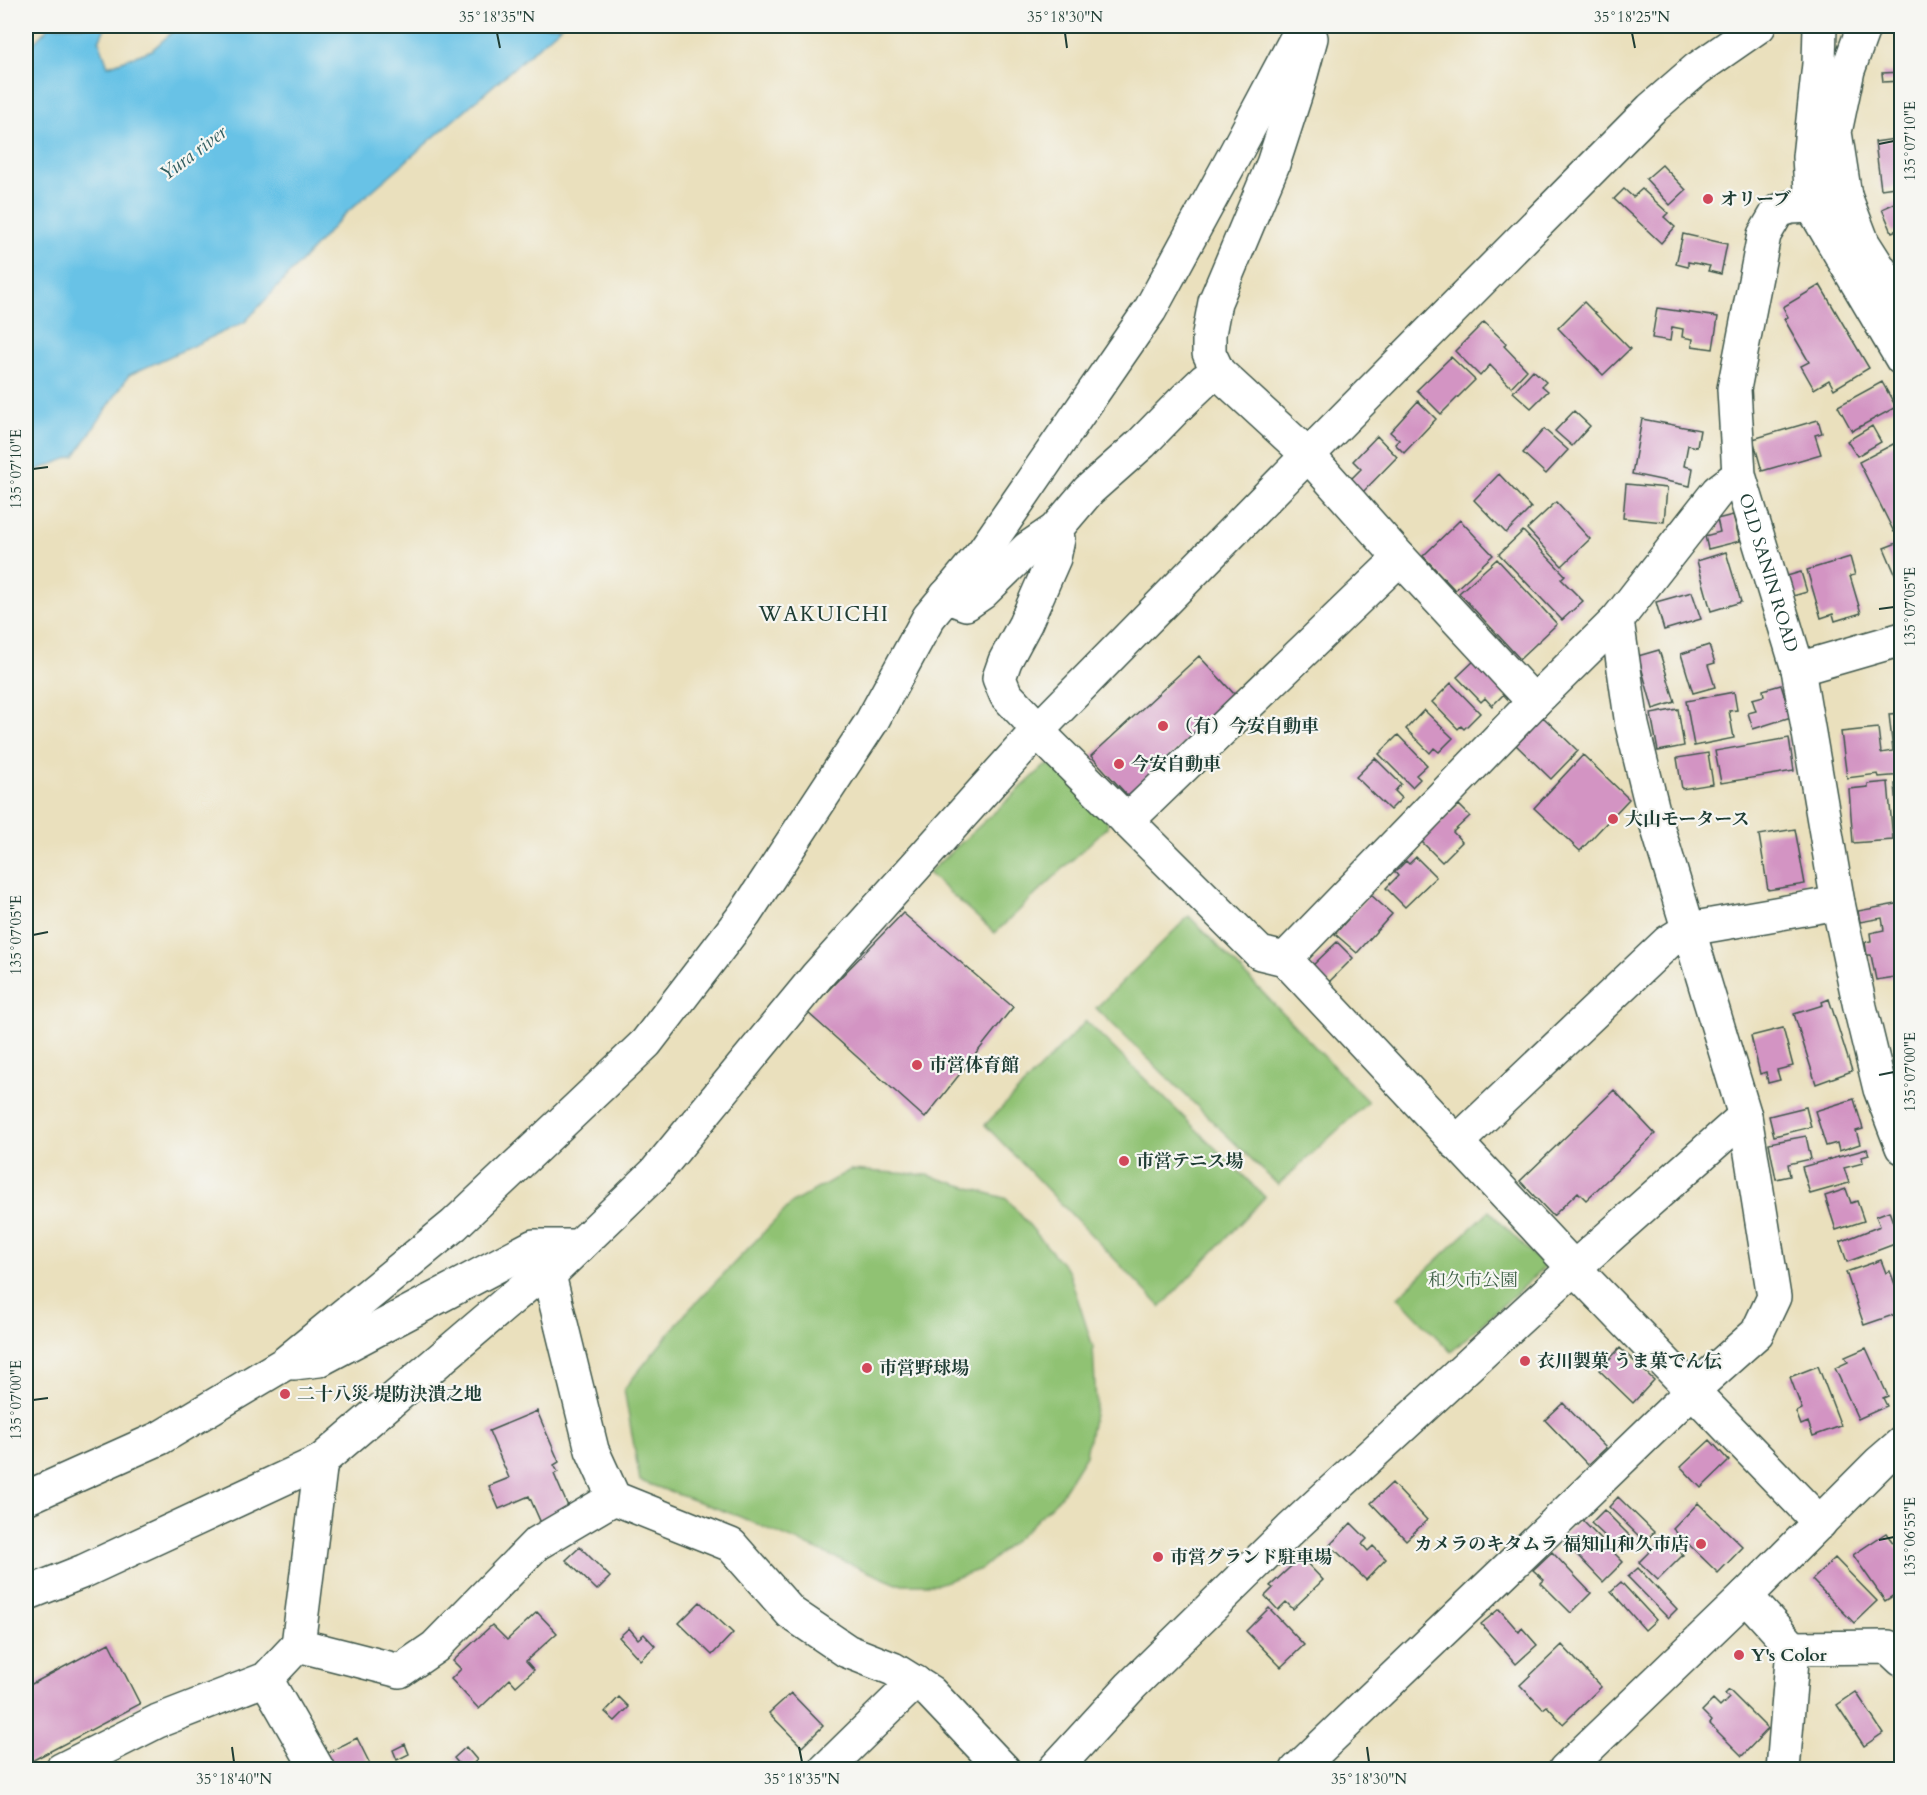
<svg xmlns="http://www.w3.org/2000/svg" width="1927" height="1795" viewBox="0 0 1927 1795" font-family="Cardo,'Noto Serif JP',serif">
<style>
.green{fill:#90c273;stroke:#588054;stroke-width:1.5}
.water{fill:#68c2e6;stroke:#44808d;stroke-width:1.5}
.building{fill:#d394c3}
.lines{fill:none;stroke-linecap:round;stroke-linejoin:round}
.minor-casing{stroke:#3d5549;stroke-width:36}
.minor{stroke:#fff;stroke-width:33}
.ticks{fill:none;stroke:#1f3d34;stroke-width:2}
.poi-dot{fill:#d1495b;stroke:#f6f6f2;stroke-width:2}
.labels{text-anchor:middle;dominant-baseline:central;stroke-width:4.5;stroke-linejoin:round;paint-order:stroke}
.poi-label{font-size:18px;font-weight:bold;fill:#1f3d34;stroke:#f6f6f2;text-anchor:start}
.street-label{font-size:18px;fill:#1f3d34;stroke:#f6f6f2}
.park-label{font-size:18px;fill:#3b5e44;stroke:#f6f6f2}
.water-label{font-size:20px;font-style:italic;fill:#315e60;stroke:#f6f6f2}
.quarter-label{font-size:21px;letter-spacing:1.5px;fill:#1f3d34;stroke:#f6f6f2}
.neatline{fill:none;stroke:#1f3d34;stroke-width:2}
.ticks-label{font-size:15px;text-anchor:middle;fill:#1f3d34}
</style>
<rect width="100%" height="100%" fill="#f6f6f2"/>
<filter id="ink" filterUnits="userSpaceOnUse"><feTurbulence type="fractalNoise" baseFrequency=".0167" numOctaves="2"/><feDisplacementMap in="SourceGraphic" scale="12" xChannelSelector="R" yChannelSelector="G"/><feConvolveMatrix kernelMatrix="1 2 1 2 8 2 1 2 1" color-interpolation-filters="sRGB"/></filter>
<filter id="wash" filterUnits="userSpaceOnUse"><feTurbulence type="fractalNoise" baseFrequency=".008" numOctaves="4" result="noise"/><feDisplacementMap in="SourceGraphic" scale="24" xChannelSelector="R" yChannelSelector="G"/><feGaussianBlur stdDeviation="1.35" result="paint"/><feColorMatrix in="noise" values="0 0 0 0 0 0 0 0 0 0 0 0 0 0 0 0 0 1.4 0 .05"/><feComposite in="paint" operator="in"/></filter>
<g filter="url(#wash)">
<rect width="100%" height="100%" fill="#eae0bd"/>
<path class="green" d="M1052 765 1106 817 1108 826 995 933 928 873 1045 766Z
M1189 916 1368 1102 1278 1185 1096 1008Z
M1086 1021 1265 1197 1161 1307 985 1125Z
M850 1170 927 1175 1007 1199 1069 1272 1093 1347 1096 1404 1086 1455 1059 1498 1021 1535 981 1569 938 1584H897L738 1516 640 1481 624 1389 686 1313 792 1203Z
M1489 1211 1545 1267 1451 1352 1398 1297Z"/>
<path class="water" d="M48 26H106L99 41 108 66 152 50 179 26H562L344 215 245 322 129 375 75 456 26 474V51L46 30Z"/>
<g id="blocks">
<path class="building" d="M1902 72V81L1883 82 1882 73Z
M1902 138V186L1881 189 1875 142Z
M1662 165 1686 190 1670 205 1646 179Z
M1624 189 1633 197 1642 189 1668 213 1664 217 1675 227 1661 243 1614 199Z
M1902 200V228L1892 232 1882 209Z
M1683 234 1727 244 1721 274 1708 271 1710 266 1688 262V267L1676 264Z
M1820 285 1869 368 1834 389 1829 380 1814 389 1801 366 1809 362 1784 319 1788 317 1783 307Z
M1584 302 1630 349 1603 375 1558 328Z
M1657 308 1718 317 1713 349 1692 346 1693 339 1682 337 1683 329 1672 327 1670 341 1652 338Z
M1484 322 1506 343 1504 346 1527 370 1511 387 1490 365 1480 376 1455 351Z
M1451 357 1475 380 1441 414 1417 390Z
M1533 370 1546 382 1542 386 1548 391 1531 408 1513 392Z
M1882 382 1896 407 1852 431 1838 406Z
M1418 401 1436 419 1404 453 1395 444 1399 440 1390 432Z
M1574 411 1590 426 1572 446 1555 431Z
M1642 419 1700 430 1697 447 1688 445 1684 466 1693 468 1690 486 1632 474Z
M1818 420 1822 433 1815 435 1821 454 1762 471 1753 439Z
M1872 426 1881 442 1857 456 1847 441Z
M1544 429 1568 450 1546 474 1523 453Z
M1377 436 1397 457 1361 494 1349 481 1361 469 1353 461Z
M1899 441 1902 445V528L1894 532 1859 462Z
M1499 474 1531 508 1506 533 1474 500Z
M1626 484 1667 488 1664 522 1623 518Z
M1556 502 1590 539 1562 566 1527 529Z
M1733 515 1740 541 1708 549 1705 536 1720 532 1717 519Z
M1460 520 1493 555 1455 590 1423 556Z
M1523 531 1565 575 1561 579 1583 601 1562 620 1499 554Z
M1902 541V582L1899 583 1884 548Z
M1726 552 1741 602 1711 611 1697 561Z
M1850 557 1855 575 1850 576 1861 613 1835 621 1833 614 1821 618 1807 570Z
M1497 559 1557 624 1520 659 1459 593Z
M1801 572 1807 592 1793 596 1787 576Z
M1692 592 1701 619 1664 630 1656 602Z
M1709 645 1715 663 1708 665 1715 687 1693 693 1681 654Z
M1659 650 1675 702 1653 709 1638 656Z
M1199 656 1236 696 1128 796 1091 756Z
M1477 658 1508 690 1492 706 1485 698 1481 702 1457 677Z
M1451 683 1480 713 1464 729 1461 726 1458 729 1432 702Z
M1781 685 1791 717 1753 729 1748 713 1756 711 1752 699 1764 696 1763 690Z
M1734 692 1737 710 1729 711 1734 738 1694 746 1686 701Z
M1678 709 1684 746 1658 751 1651 714Z
M1424 710 1453 738 1439 752 1434 748 1430 753 1406 729Z
M1902 713V775L1879 777 1878 774 1847 778 1841 732 1878 728 1881 753 1893 751 1889 714Z
M1543 717 1578 751 1551 779 1516 745Z
M1398 735 1427 765 1416 775 1420 779 1412 787 1379 754Z
M1789 738 1794 771 1721 783 1715 751Z
M1708 753 1713 784 1682 789 1677 758Z
M1583 755 1629 799 1580 851 1534 808Z
M1375 758 1401 784 1395 791 1402 798 1390 810 1356 777Z
M1888 782 1893 840 1853 843 1849 789 1868 787V784Z
M1902 783V807H1897L1895 784Z
M1459 805 1470 816 1453 832 1462 842 1442 862 1421 841Z
M1795 829 1805 884 1768 890 1759 835Z
M1416 857 1436 877 1405 907 1386 888 1398 876 1395 872 1406 861 1409 864Z
M1370 894 1392 914 1357 953 1335 934Z
M1902 903V976L1876 980 1871 955H1867L1865 942 1871 941 1870 933 1884 930 1882 918 1860 922 1858 911Z
M903 913 1013 1007 925 1118 807 1012Z
M1337 942 1353 958 1327 984 1311 967Z
M1829 999 1852 1071 1816 1084 1794 1014 1823 1005 1822 1002Z
M1783 1028 1793 1066 1777 1070 1780 1080 1768 1083 1766 1072 1760 1074 1751 1036Z
M1614 1090 1655 1134 1586 1200 1578 1192 1553 1216 1520 1181Z
M1854 1099 1863 1129 1856 1131 1860 1144 1839 1151 1837 1143 1826 1146 1815 1111Z
M1806 1107 1811 1127 1774 1136 1769 1116Z
M1806 1136 1811 1159 1788 1164 1790 1176 1776 1179 1769 1143Z
M1867 1149 1869 1155 1862 1157 1863 1163 1844 1168 1849 1183 1810 1194 1802 1167Z
M1846 1189 1851 1203 1857 1201 1864 1221 1836 1230 1825 1196Z
M1889 1211 1900 1242 1847 1262 1840 1242 1880 1226 1876 1216Z
M1881 1260 1886 1273 1890 1271 1902 1303V1312L1864 1325 1846 1272Z
M1620 1348 1654 1380 1633 1403 1599 1370Z
M1866 1348 1888 1396 1883 1398 1887 1406 1858 1419 1835 1368 1848 1362 1845 1357Z
M1818 1366 1841 1426 1813 1436 1808 1422 1801 1425 1796 1412 1802 1409 1790 1377Z
M1563 1403 1606 1448 1588 1465 1545 1420Z
M537 1411 559 1462 554 1465 558 1472 554 1474 570 1511 541 1523 529 1496 499 1509 489 1486 509 1478 489 1431Z
M1710 1440 1729 1461 1701 1488 1681 1467Z
M1392 1483 1427 1520 1406 1540 1371 1503Z
M1618 1497 1654 1532 1645 1542 1609 1507Z
M1698 1503 1743 1547 1718 1573 1673 1529Z
M1604 1510 1635 1541 1623 1553 1591 1523Z
M1581 1519 1623 1562 1603 1582 1561 1538Z
M1351 1523 1367 1539 1362 1544 1368 1551 1373 1546 1386 1559 1366 1580 1330 1545Z
M1886 1533 1902 1555V1590L1885 1601 1853 1555Z
M1665 1536 1683 1555 1658 1580 1639 1562Z
M580 1547 610 1577 597 1590 566 1560Z
M1552 1552 1591 1593 1571 1613 1541 1583 1544 1580 1533 1570Z
M1301 1557 1323 1580 1293 1609 1286 1602 1278 1610 1265 1596 1273 1588 1270 1586Z
M1835 1558 1877 1601 1854 1623 1812 1580Z
M1638 1568 1677 1609 1668 1618 1628 1577Z
M1621 1582 1656 1620 1645 1630 1611 1591Z
M700 1602 733 1633 712 1655 679 1623Z
M1269 1608 1304 1645 1281 1667 1246 1631Z
M1499 1609 1519 1632 1522 1628 1537 1645 1516 1664 1481 1624Z
M537 1612 557 1633 526 1661 534 1670 516 1686 510 1679 479 1709 451 1679 461 1669 453 1661 492 1625 507 1640Z
M629 1628 638 1639 644 1634 655 1646 640 1660 619 1637Z
M109 1643 140 1704 26 1764V1687Z
M1562 1645 1601 1687 1563 1724 1547 1706 1543 1709 1520 1685Z
M1729 1690 1768 1729 1742 1756 1710 1724 1712 1721 1702 1711 1713 1700 1720 1707 1729 1698 1725 1694Z
M1856 1692 1883 1733 1864 1746 1837 1705Z
M791 1693 823 1726 802 1747 769 1713Z
M619 1697 629 1707 615 1721 605 1712Z
M357 1738 373 1770H328L321 1756Z
M405 1744 409 1754 397 1760 393 1750Z
M466 1747 477 1760 467 1770H464L454 1758Z
M1330 1761 1338 1770H1320Z"/>
</g>
</g>
<g filter="url(#ink)">
<use href="#blocks" fill-opacity="0" stroke="#3d5549" stroke-width="1.5"/>
<g class="lines">
<g class="minor-casing">
<g id="minor">
<path d="M1820 26 1819 64 1809 157 1812 206 1902 359"/>
<path d="M1864 26 1848 70 1835 132 1845 196 1863 243 1902 304"/>
<path d="M1311 38 1296 93 1273 164 1215 302 1209 334V353L1218 372 1308 455 1400 558 1534 702"/>
<path id="s1" d="M1845 196 1812 206 1791 207 1778 211 1764 235 1734 389 1739 475 1798 669 1838 903 1860 1007 1880 1089 1902 1147"/>
<path d="M1055 530 1058 539 1054 558 1025 624 1005 661 999 678 1006 695 1026 716 1037 731 1260 953 1285 959 1574 1268 1820 1523"/>
<path d="M946 596 966 604 982 593 1027 549 1055 530 1089 490 1142 443 1181 403 1204 381 1218 372"/>
<path d="M1798 669 1902 639"/>
<path d="M1127 821 1400 558"/>
<path d="M1285 959 1534 702 1617 620 1718 491 1739 475"/>
<path d="M1456 1143 1668 942 1689 929 1838 903"/>
<path d="M549 1275 592 1450 614 1498 731 1545 791 1613 847 1651 893 1669 930 1692 1004 1770"/>
<path d="M294 1363 319 1360 534 1246H579"/>
<path d="M26 1498 160 1438 284 1364 454 1225 646 1043 745 914 872 721 929 617 984 551 1150 310 1235 154 1303 26"/>
<path d="M26 1594 84 1571 321 1461 532 1281 549 1275 655 1173 817 976 1037 731 1308 455 1651 109 1697 69 1759 26"/>
<path d="M1746 1596 1793 1648 1783 1770"/>
<path d="M298 1645 400 1671 435 1647 536 1544 614 1498"/>
<path d="M1793 1648 1888 1647 1902 1660"/>
<path d="M266 1679 318 1770"/>
<path d="M61 1770 158 1721 266 1679 298 1645 321 1461"/>
<path d="M825 1770 915 1682"/>
<path d="M1054 1770 1131 1686 1290 1530 1574 1268 1745 1116"/>
<path d="M1297 1770 1550 1528 1693 1390 1757 1333 1774 1297 1745 1116 1655 819 1632 725 1617 620"/>
<path d="M1565 1770 1746 1596 1880 1462 1902 1443"/>
</g>
</g>
<use href="#minor" class="minor"/>
</g>
</g>
<path class="ticks" d="M497 33 500 48M1065 33 1067 48M1632 33 1635 48M1879 144 1894 141M33 469 48 467M1879 609 1894 607M33 935 48 932M1879 1075 1894 1072M33 1400 48 1398M1879 1540 1894 1537M232 1747 234 1762M799 1747 802 1762M1367 1747 1369 1762"/>
<g class="poi-dot">
<circle cx="1708" cy="199" r="6"/>
<circle cx="1163" cy="726" r="6"/>
<circle cx="1119" cy="764" r="6"/>
<circle cx="1613" cy="819" r="6"/>
<circle cx="917" cy="1065" r="6"/>
<circle cx="1124" cy="1161" r="6"/>
<circle cx="1525" cy="1361" r="6"/>
<circle cx="867" cy="1368" r="6"/>
<circle cx="285" cy="1394" r="6"/>
<circle cx="1701" cy="1544" r="6"/>
<circle cx="1158" cy="1557" r="6"/>
<circle cx="1739" cy="1655" r="6"/>
</g>
<g class="labels">
<g class="poi-label">
<text x="1720" y="199">オリーブ</text>
<text x="1175" y="726">（有）今安自動車</text>
<text x="1131" y="764">今安自動車</text>
<text x="1625" y="819">大山モータース</text>
<text x="929" y="1065">市営体育館</text>
<text x="1136" y="1161">市営テニス場</text>
<text x="1537" y="1361">衣川製菓 うま菓でん伝</text>
<text x="879" y="1368">市営野球場</text>
<text x="297" y="1394">二十八災 堤防決潰之地</text>
<text x="1689" y="1544" text-anchor="end">カメラのキタムラ 福知山和久市店</text>
<text x="1170" y="1557">市営グランド駐車場</text>
<text x="1751" y="1655">Y's Color</text>
</g>
<g class="street-label">
<text stroke="none"><textPath href="#s1" startOffset="442">OLD SANIN ROAD</textPath></text>
</g>
<g class="park-label">
<text x="1473" y="1280">和久市公園</text>
</g>
<g class="water-label">
<text transform="translate(193 153) rotate(-37)">Yura river</text>
</g>
<g class="quarter-label">
<text x="824" y="614">WAKUICHI</text>
</g>
</g>
<rect width="1927" height="1795" fill="none" stroke="#f6f6f2" stroke-width="66"/>
<rect x="33" y="33" width="1861" height="1729" class="neatline"/>
<g class="ticks-label">
<text x="497" y="22">35°18'35"N</text>
<text x="1065" y="22">35°18'30"N</text>
<text x="1632" y="22">35°18'25"N</text>
<text transform="translate(1910 141) rotate(-90)" y="5">135°07'10"E</text>
<text transform="translate(16 469) rotate(-90)" y="5">135°07'10"E</text>
<text transform="translate(1910 607) rotate(-90)" y="5">135°07'05"E</text>
<text transform="translate(16 935) rotate(-90)" y="5">135°07'05"E</text>
<text transform="translate(1910 1072) rotate(-90)" y="5">135°07'00"E</text>
<text transform="translate(16 1400) rotate(-90)" y="5">135°07'00"E</text>
<text transform="translate(1910 1537) rotate(-90)" y="5">135°06'55"E</text>
<text x="234" y="1784">35°18'40"N</text>
<text x="802" y="1784">35°18'35"N</text>
<text x="1369" y="1784">35°18'30"N</text>
</g>
</svg>
